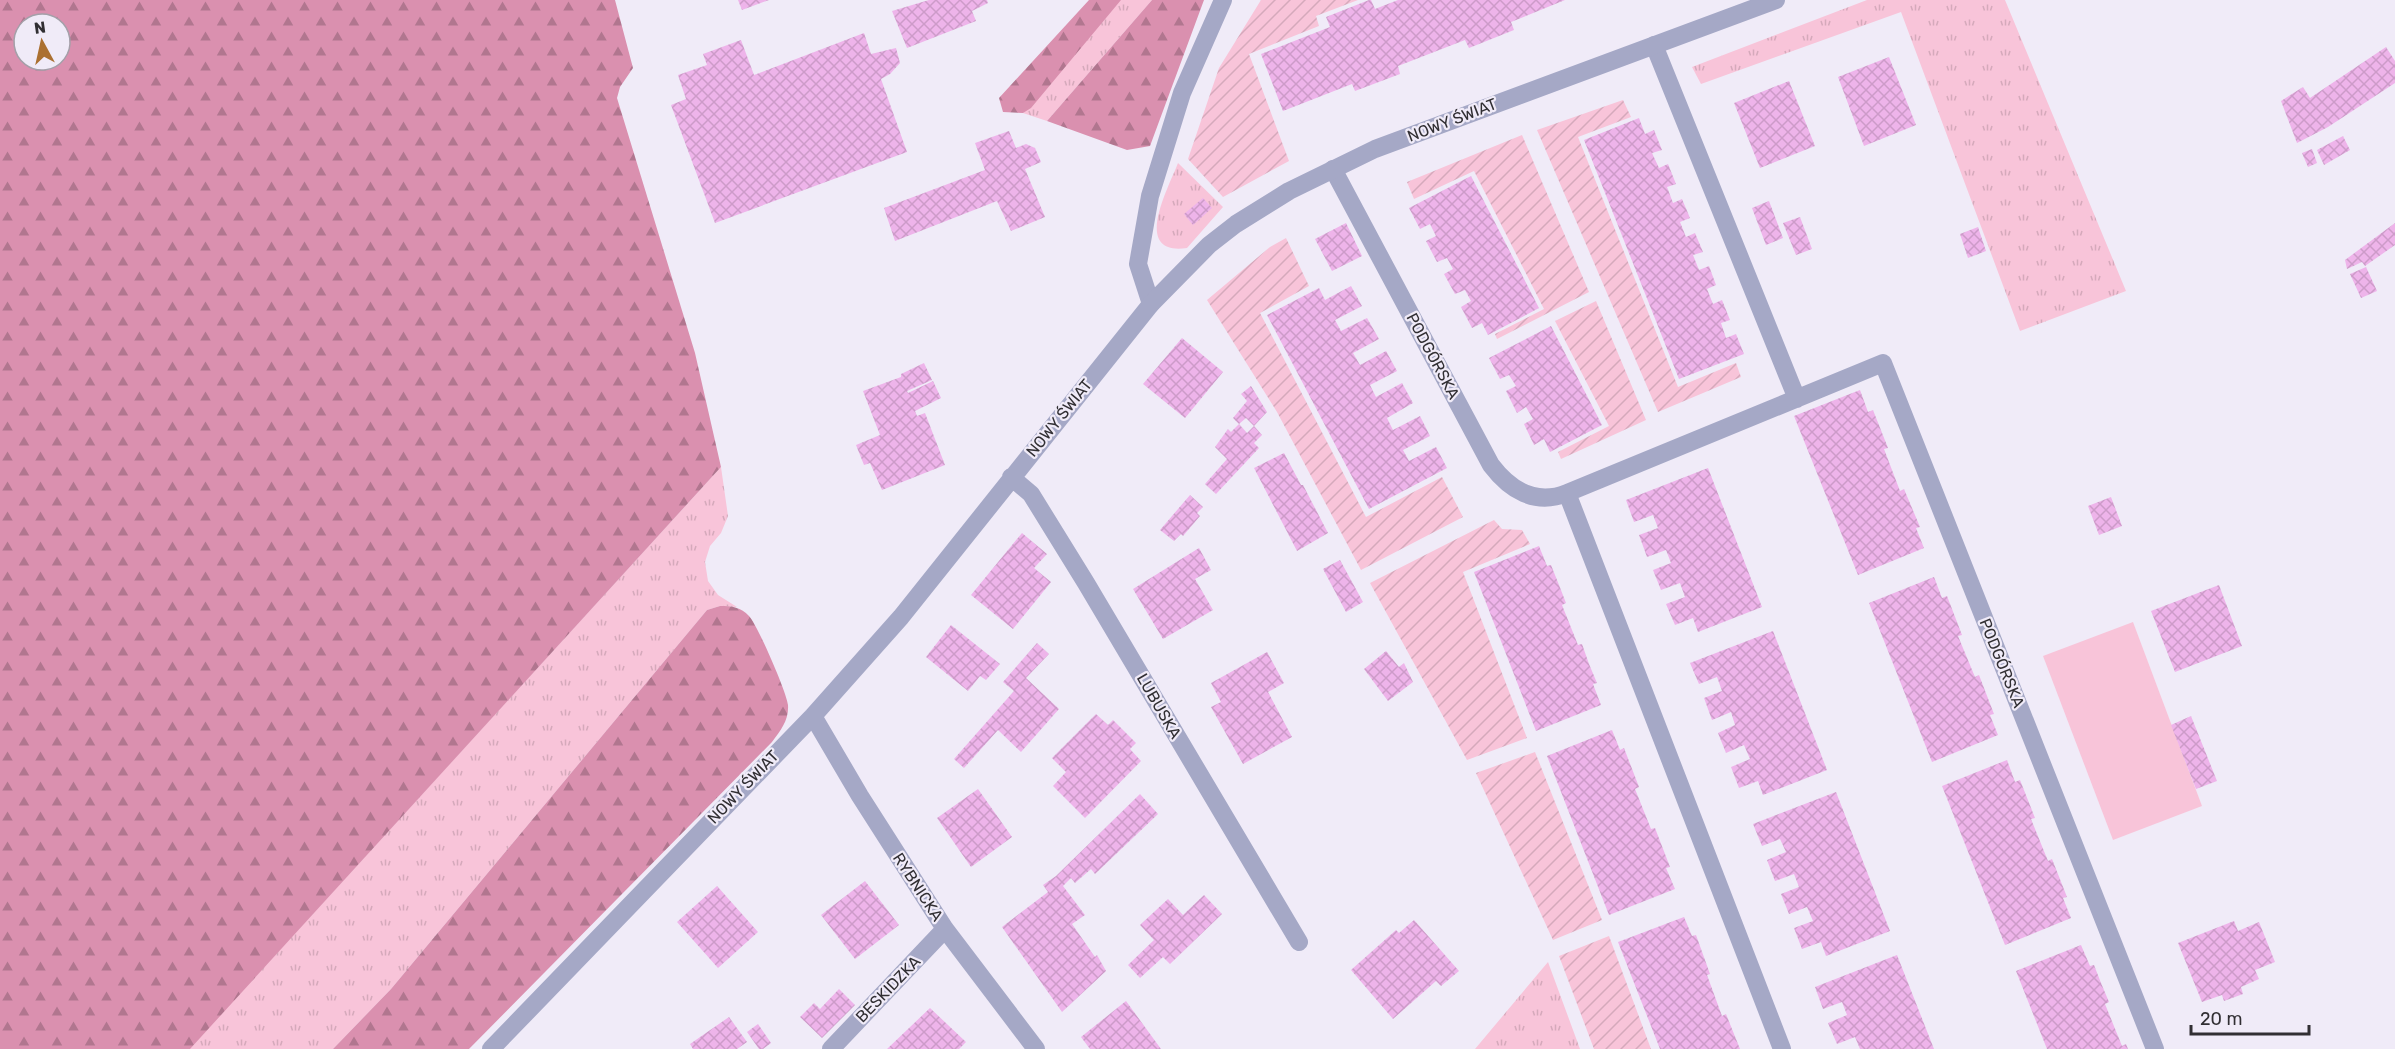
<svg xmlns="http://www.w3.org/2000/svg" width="2395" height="1049" viewBox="0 0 2395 1049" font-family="Rubik,sans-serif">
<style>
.grass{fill:url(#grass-tufts)}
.forest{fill:url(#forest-firs);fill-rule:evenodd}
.garden{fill:url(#garden-furrows)}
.pitch{fill:#f8c4d9}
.building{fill:url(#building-cross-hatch)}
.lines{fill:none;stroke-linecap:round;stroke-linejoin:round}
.lane{stroke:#a5a8c6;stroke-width:18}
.street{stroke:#a5a8c6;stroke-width:18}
.labels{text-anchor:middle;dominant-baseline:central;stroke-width:4.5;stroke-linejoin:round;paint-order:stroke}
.street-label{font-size:16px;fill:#312f33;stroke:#f0ebf8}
</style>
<defs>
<pattern id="grass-tufts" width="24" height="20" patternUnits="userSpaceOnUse" patternTransform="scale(1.5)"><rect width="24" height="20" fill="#f8c4d9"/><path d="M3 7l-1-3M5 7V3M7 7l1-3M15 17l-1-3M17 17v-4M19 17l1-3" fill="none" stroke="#d5a9bb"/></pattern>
<pattern id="forest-firs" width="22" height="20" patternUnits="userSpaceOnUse" patternTransform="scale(1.5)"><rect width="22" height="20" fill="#da90af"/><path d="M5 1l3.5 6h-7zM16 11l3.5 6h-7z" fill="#b1768f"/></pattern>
<pattern id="garden-furrows" width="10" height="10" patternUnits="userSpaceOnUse" patternTransform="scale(1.5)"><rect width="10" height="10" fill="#f8c4d9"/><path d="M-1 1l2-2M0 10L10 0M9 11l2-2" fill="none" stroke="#d5a9bb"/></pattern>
<pattern id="building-cross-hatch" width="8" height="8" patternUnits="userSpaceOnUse" patternTransform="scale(1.5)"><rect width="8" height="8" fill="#eeb4ea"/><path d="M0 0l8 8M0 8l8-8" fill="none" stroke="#cd9bc9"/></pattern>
</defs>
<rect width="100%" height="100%" fill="#f0ebf8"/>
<path class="grass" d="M1120 0H1152L1047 121 1023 113Z
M1867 0H2005L2126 291 2020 331 1901 12 1701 84 1692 67Z
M1178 163 1223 207 1187 248C1131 256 1168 189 1178 163Z
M721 467 728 516 721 533 710 546 705 562 708 581 718 595 737 607 720 606 707 610 391 989 333 1049H189Z
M1548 962 1580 1049H1475Z"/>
<path class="forest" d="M0 0H615L633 68 620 87 617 98 695 353 721 467 190 1049H0ZM24 24H60V60H24Z
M1089 0H1121L1031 108 1023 113 1003 112 999 98Z
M1152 0H1204L1150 146 1127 150 1047 121Z
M720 606C732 606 741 607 749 616 757 624 787 693 788 705 789 720 781 730 772 742L469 1049H333L391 989 707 610Z"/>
<path class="garden" d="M1261 0H1358L1316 16 1319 26 1249 54 1289 161 1223 197 1188 159 1219 68Z
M1623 100 1631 117 1578 137 1678 387 1736 363 1741 377 1658 412 1537 130Z
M1522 135 1589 292 1497 339 1495 334 1544 309 1474 171 1414 199 1407 182Z
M1286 238 1309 286 1260 313 1366 517 1442 477 1463 517 1361 570 1277 412 1207 300 1270 247Z
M1596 301 1646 420 1561 459 1558 452 1609 426 1555 321Z
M1494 520 1502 529 1522 530 1530 544 1463 572 1527 738 1467 760 1370 583Z
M1535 752 1602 920 1553 940 1476 773Z
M1609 936 1651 1049H1594L1559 956Z"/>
<path class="pitch" d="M2133 622 2202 806 2113 840 2043 656Z"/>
<path class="building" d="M738 0H769L742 10Z
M929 0H987L988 3 972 11 976 21 907 48 892 11Z
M1369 0H1371L1375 9 1398 0H1565L1511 22 1514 30 1469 48 1465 40 1398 66 1400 74 1355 91 1352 84 1283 111 1261 54 1330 27 1326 17Z
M864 33 871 54 896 48 900 63 890 74 881 79 907 152 715 223 671 105 686 99 678 75 707 65 703 54 741 40 754 75Z
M2386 47 2395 61V83L2328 127 2297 143 2281 101 2303 87 2310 98Z
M1889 57 1916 125 1864 146 1838 77Z
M1789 81 1815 146 1760 168 1734 103Z
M1639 118 1645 134 1654 130 1662 150 1652 153 1659 168 1668 164 1676 184 1667 187 1673 203 1682 199 1690 218 1680 222 1686 237 1695 233 1703 252 1693 255 1699 270 1709 266 1716 285 1707 289 1713 304 1722 300 1730 320 1721 323 1726 338 1736 334 1744 354 1679 379 1584 140Z
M1009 131 1016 148 1026 144 1035 148 1041 162 1025 169 1045 217 1011 231 997 201 895 241 884 208 985 170 975 143Z
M2343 136 2350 150 2324 165 2317 150Z
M2312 149 2317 163 2308 167 2302 153Z
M1471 176 1539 308 1488 335 1482 323 1472 328 1461 307 1471 301 1465 290 1455 294 1444 274 1453 269 1447 258 1437 262 1426 241 1436 236 1430 224 1420 229 1409 208Z
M1203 198 1212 208 1193 225 1184 214Z
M1769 201 1783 238 1766 245 1752 208Z
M1800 217 1812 249 1796 255 1783 223Z
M1346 223 1362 256 1332 271 1315 239Z
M2395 223V245L2365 266 2362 262 2347 269 2345 260Z
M1978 227 1986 251 1968 258 1960 234Z
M2366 267 2377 291 2361 298 2350 274Z
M1351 286 1362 306 1335 320 1341 331 1367 318 1379 339 1353 353 1360 365 1386 351 1397 371 1370 385 1376 397 1402 383 1413 403 1387 418 1393 430 1420 416 1430 436 1403 450 1409 461 1436 447 1447 468 1369 509 1267 315 1319 288 1325 300Z
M1551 326 1602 425 1550 452 1544 439 1534 445 1524 424 1533 419 1526 407 1517 413 1506 391 1516 386 1509 375 1500 379 1489 358Z
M1182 338 1223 372 1185 418 1143 384Z
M924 363 932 380 907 391 908 393 933 381 941 398 915 411 917 416 925 413 945 465 882 490 870 463 864 465 856 445 880 435 863 391 901 377V374Z
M1251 386 1267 412 1254 426 1246 418 1239 424 1233 418 1247 401 1241 394Z
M1860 390 1868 412 1873 410 1888 448 1884 449 1900 491 1904 489 1920 527 1916 528 1924 548 1858 575 1794 416Z
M1239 424 1247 433 1254 426 1262 435 1254 443 1259 448 1216 494 1205 484 1227 459 1215 447 1228 429 1231 432Z
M1284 453 1301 485H1303L1328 533 1297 551 1254 468Z
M1708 468 1762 607 1698 632 1693 618 1675 625 1666 604 1685 597 1680 583 1661 590 1653 570 1671 563 1666 550 1647 557 1639 535 1658 528 1653 515 1634 522 1626 500Z
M1190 495 1203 507 1197 513 1200 516 1183 536 1181 534 1174 541 1160 530Z
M2111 497 2122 526 2099 535 2088 506Z
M1022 533 1047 554 1034 568 1051 582 1013 629 971 595Z
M1539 546 1547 566 1551 565 1559 585 1566 603 1562 605 1578 645 1582 644 1589 664 1597 683 1593 684 1601 705 1536 731 1474 572Z
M1199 548 1211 570 1195 579 1213 610 1163 639 1133 589Z
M1340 560 1363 602 1346 612 1323 569Z
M1934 577 1942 598 1947 596 1962 635 1958 636 1975 677 1979 675 1994 714 1990 715 1998 735 1932 762 1869 603Z
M2219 585 2242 646 2175 672 2151 611Z
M951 625 1000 664 986 680 980 676 968 691 926 657Z
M1773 631 1827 770 1763 795 1758 781 1739 788 1731 767 1750 759 1744 745 1726 753 1718 733 1735 725 1731 712 1712 720 1704 698 1722 691 1717 677 1699 684 1690 663Z
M1037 643 1049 654 1026 678 1059 709 1021 752 998 730 964 768 954 759 1014 691 1003 682Z
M1386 651 1399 667 1404 663 1413 682 1388 701 1364 669Z
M1267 652 1284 683 1268 692 1292 737 1243 764 1211 707 1221 702 1211 683Z
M1096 714 1108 725 1113 720 1136 743 1130 749 1141 761 1085 818 1053 786 1066 772 1052 758Z
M2191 716 2217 781 2196 789 2171 725Z
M1612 730 1620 750 1624 748 1639 787 1635 789 1651 829 1655 828 1670 867 1666 868 1675 889 1609 915 1547 756Z
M2007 760 2015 782 2020 780 2035 818 2031 819 2048 861 2052 859 2067 897 2063 898 2071 918 2005 945 1942 786Z
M978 789 1012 837 971 867 937 818Z
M1836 792 1890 931 1826 956 1821 942 1802 949 1794 928 1813 921 1807 907 1789 914 1781 894 1799 887 1794 874 1775 881 1767 860 1786 852 1780 839 1762 846 1753 824Z
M1140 794 1158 814 1095 874 1091 869 1075 883 1071 878 1063 886 1085 915 1072 924 1095 957 1097 955 1106 971 1062 1012 1002 927 1048 892 1043 885 1056 876Z
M865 881 899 925 855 959 821 915Z
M717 886 758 932 718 968 677 922Z
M1204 895 1222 914 1170 964 1163 957 1140 978 1128 965 1154 940 1140 925 1168 899 1183 915Z
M1684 917 1692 936 1696 935 1710 974 1707 975 1722 1016 1726 1014 1740 1049H1660L1618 942Z
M1414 920 1459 971 1441 986 1436 981 1393 1019 1351 970 1396 930 1399 933Z
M2234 921 2238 931 2259 922 2275 962 2255 970 2259 979 2241 987 2243 994 2224 1001 2222 995 2202 1002 2178 943Z
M2081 945 2090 966 2094 965 2101 983 2109 1002 2105 1004 2122 1046 2126 1044 2128 1049H2047L2016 971Z
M1897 955 1934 1049H1860L1855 1037 1837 1044 1828 1023 1847 1015 1842 1002 1823 1009 1815 987Z
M839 989 855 1005 822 1038 800 1017 814 1003 820 1009Z
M1126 1001 1161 1049H1090L1081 1037Z
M930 1008 966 1042 959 1049H887Z
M729 1017 747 1042 737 1049H693L690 1044Z
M758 1024 771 1043 763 1049H759L747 1032Z"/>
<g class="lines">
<path class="lane" d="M1654 45 1797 399
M1333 169 1491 465C1510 490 1535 506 1567 493L1782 1049
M1151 304 1138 264 1150 196 1182 93 1223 0
M1567 493 1883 363 2155 1049"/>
<path class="street" d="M1011 477 1031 494 1086 583 1299 942
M813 716 860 796 945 929 1036 1049
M491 1049 813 716 901 617 1151 304 1209 245 1236 224 1289 191 1375 149 1776 0
M831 1049 945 929"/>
</g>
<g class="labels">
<g class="street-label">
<text transform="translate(1452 120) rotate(-21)">NOWY ŚWIAT</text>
<text transform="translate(1433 356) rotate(62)">PODGÓRSKA</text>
<text transform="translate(1059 418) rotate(-51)">NOWY ŚWIAT</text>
<text transform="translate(2002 663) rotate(68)">PODGÓRSKA</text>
<text transform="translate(1159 706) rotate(60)">LUBUSKA</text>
<text transform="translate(743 787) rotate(-46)">NOWY ŚWIAT</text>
<text transform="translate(918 887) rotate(57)">RYBNICKA</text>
<text transform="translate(888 989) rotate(-46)">BESKIDZKA</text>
</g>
</g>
<g transform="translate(42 42) rotate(352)"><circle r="28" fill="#f0ebf8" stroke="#a4a0a9" stroke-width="1.5"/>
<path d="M0-4.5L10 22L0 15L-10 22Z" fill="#ab7031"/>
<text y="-9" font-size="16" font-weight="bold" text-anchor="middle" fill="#312f33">N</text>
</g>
<path d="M2191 1025v9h118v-9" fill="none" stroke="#312f33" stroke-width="3"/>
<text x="2200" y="1025" font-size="18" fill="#312f33" stroke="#f0ebf8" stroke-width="4.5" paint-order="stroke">20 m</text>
</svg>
